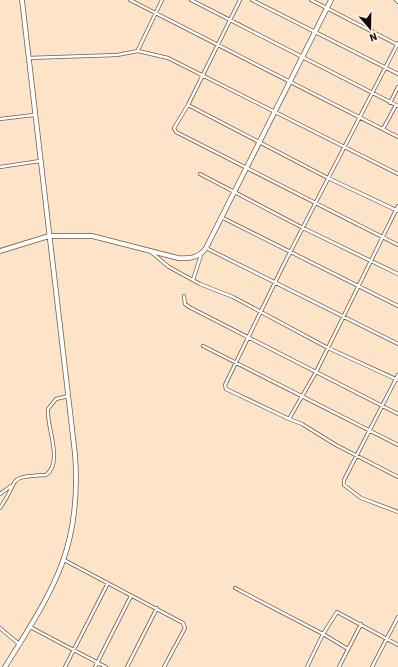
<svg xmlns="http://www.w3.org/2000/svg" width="398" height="667" viewBox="0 0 398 667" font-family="'Source Sans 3',sans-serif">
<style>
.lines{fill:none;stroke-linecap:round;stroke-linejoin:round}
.street-casing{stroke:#715c43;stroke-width:4}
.secondary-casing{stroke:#715c43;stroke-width:5.5}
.street{stroke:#fff;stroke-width:2.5}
.secondary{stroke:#fff;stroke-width:4}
</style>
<rect width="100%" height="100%" fill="#fde4c8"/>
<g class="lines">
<g class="street-casing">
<path id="street" d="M130 0 398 137
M191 0 398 106
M240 0 188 105 174 128 176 132 398 245
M252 0 398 74
M311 0 398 45
M398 43 284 264 225 385 226 389 289 419 302 424 336 445 398 477
M138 50 162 0
M28 58 117 55 138 51 168 58 398 174
M390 103 398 87
M188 105 328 178 398 211
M0 119 34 115
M383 129 396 105
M0 167 40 161
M200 174 303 228 398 274
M221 217 398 306
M206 248 398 344
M151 252 169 267 200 284 233 297 328 348 398 380
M193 280 201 255
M184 296 185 304 191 308 398 414
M203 346 398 445
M398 375 344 480V485L361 498 398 512
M289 419 316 372 398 206
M0 494 11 486
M0 508C21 479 4 477 46 475 64 462 46 426 48 409L56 399 68 396
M64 560 183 623 185 628 164 667
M235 588 323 634 307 667
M30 627 106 667
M0 628 19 644
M348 649 323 634 337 612 398 645
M65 667 108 583
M95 667 131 596
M127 667 157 608
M339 667 361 624
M372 667 398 617"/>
</g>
<g class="secondary-casing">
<path id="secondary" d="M397 0 398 1
M0 251 49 236H92L178 258C189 259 199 258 206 248L331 0
M5 667C53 590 82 549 75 454L22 0"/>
</g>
<use href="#street" class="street"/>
<use href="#secondary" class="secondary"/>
</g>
<g transform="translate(370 28) rotate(160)" stroke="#fef4e9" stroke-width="3" paint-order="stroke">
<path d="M0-3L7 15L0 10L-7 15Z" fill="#140c04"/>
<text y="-6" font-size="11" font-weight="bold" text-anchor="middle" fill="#140c04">N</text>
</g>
</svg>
